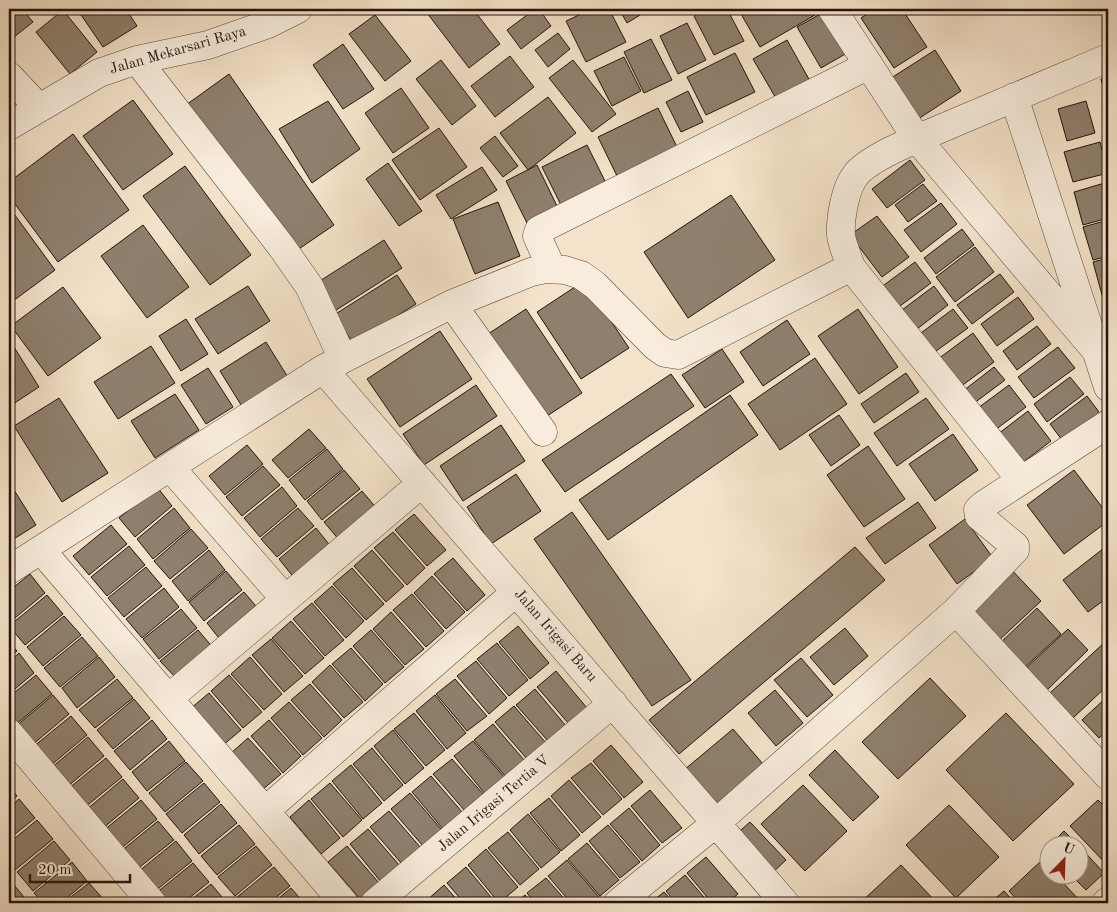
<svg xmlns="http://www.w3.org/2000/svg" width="1117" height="912" viewBox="0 0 1117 912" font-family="'Old Standard TT',serif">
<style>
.building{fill:#8f806e;stroke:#22140b}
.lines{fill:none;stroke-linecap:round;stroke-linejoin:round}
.minor-casing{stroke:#56483b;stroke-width:29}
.minor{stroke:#f8eddd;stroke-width:28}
.labels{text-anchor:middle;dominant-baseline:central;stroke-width:4.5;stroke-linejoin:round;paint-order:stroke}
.street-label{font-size:15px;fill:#22140b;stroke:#f8eddd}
</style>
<rect width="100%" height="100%" fill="#f4e3ca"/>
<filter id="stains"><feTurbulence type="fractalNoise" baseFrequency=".004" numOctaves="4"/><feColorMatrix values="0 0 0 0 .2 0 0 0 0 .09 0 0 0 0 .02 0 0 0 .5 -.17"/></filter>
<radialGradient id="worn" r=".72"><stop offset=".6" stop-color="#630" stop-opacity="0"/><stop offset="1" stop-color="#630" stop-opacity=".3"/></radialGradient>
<path class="building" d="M9 9H22L33 22 9 41Z
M77 9H126L137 26 103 47Z
M424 9H473L500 44 469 68Z
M535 9H539L551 26 521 49 507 30Z
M566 9H580L570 15Z
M592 9H609L626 42 586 62 566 21Z
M619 9H650L627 23Z
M708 9H727L744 41 714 55 694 16Z
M751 9H811L815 15 760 47 741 14Z
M875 9H902L927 47 894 68 861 18Z
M63 10 97 52 70 74 36 32Z
M824 12 847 53 821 68 797 27Z
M375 15 411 61 385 81 349 34Z
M687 23 706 60 678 74 660 36Z
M558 33 570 49 548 67 535 50Z
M651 39 672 80 644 93 624 52Z
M787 40 810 81 777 100 753 59Z
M343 44 374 89 343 109 313 65Z
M935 50 961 91 915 121 888 80Z
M735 53 755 92 706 115 687 77Z
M510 56 534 87 495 117 471 86Z
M624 57 641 91 612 106 594 71Z
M441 60 476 106 452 125 416 79Z
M573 60 616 114 592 132 549 78Z
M229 74 334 225 290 255 186 105Z
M1108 77V107L1101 79Z
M401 88 429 128 393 153 365 113Z
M688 91 703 122 681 132 666 102Z
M548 97 576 133 528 170 500 133Z
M133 100 173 154 123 190 83 136Z
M328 101 360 149 312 183 279 129Z
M1086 101 1095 133 1067 141 1058 109Z
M658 108 677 147 617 176 598 137Z
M439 128 467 167 420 200 392 160Z
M73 134 129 210 58 262 9 196V182Z
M495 136 518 166 503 177 480 148Z
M1100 142 1108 173 1073 182 1064 152Z
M587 145 608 187 563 209 542 167Z
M910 160 925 180 887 208 872 189Z
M388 163 422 211 399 226 366 179Z
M537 165 559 210 528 225 506 181Z
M185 166 251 255 210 285 143 196Z
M482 167 497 190 451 219 436 195Z
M1108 182V218L1083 225 1074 192Z
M923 184 937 201 908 222 895 205Z
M731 195 775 260 688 318 644 252Z
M498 202 520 256 475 274 453 219Z
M941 203 957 224 921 252 904 230Z
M9 207 55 270 9 304Z
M877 216 909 257 882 277 850 235Z
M1108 220V256L1093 260 1083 227Z
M143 225 189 287 147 318 101 256Z
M962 229 974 245 936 274 924 258Z
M384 240 402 268 330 314 312 286Z
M975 247 994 272 955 302 936 277Z
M1108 258V294L1102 295 1093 262Z
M915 262 931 283 892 312 876 291Z
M1000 274 1014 292 972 324 957 305Z
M397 275 416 304 353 343 334 315Z
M584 281 629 348 581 379 537 312Z
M248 286 270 321 218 354 195 319Z
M934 286 948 305 917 329 902 310Z
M63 287 101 338 48 376 11 326Z
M1108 296V317L1103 297Z
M1018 297 1034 319 997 346 981 324Z
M526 309 582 393 544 418 488 334Z
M858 309 898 367 859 394 818 336Z
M953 309 968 328 932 354 917 336Z
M186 319 208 354 181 371 159 336Z
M787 320 810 354 763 386 740 352Z
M1037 326 1051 344 1017 370 1003 351Z
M440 331 472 379 400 427 367 379Z
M973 333 994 362 960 387 938 359Z
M9 339 39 387 10 406 9 404Z
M266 342 289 379 243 408 220 371Z
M151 346 175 383 118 419 94 382Z
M1058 347 1075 368 1034 398 1018 377Z
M722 349 744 382 705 408 682 375Z
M815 358 847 404 780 450 748 404Z
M994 367 1005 380 973 404 963 391Z
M208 368 233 407 206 424 181 385Z
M906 373 919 392 874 423 861 404Z
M671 374 694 406 565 492 542 460Z
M1070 377 1084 394 1047 422 1034 404Z
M476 385 497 416 424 465 403 434Z
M1009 385 1026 407 995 430 978 408Z
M175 394 199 430 155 458 131 421Z
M730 395 758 435 608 540 579 500Z
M1087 396 1102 416 1065 444 1050 424Z
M59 398 108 473 62 502 14 426Z
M926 398 949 429 897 466 874 433Z
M1028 411 1051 441 1021 464 998 434Z
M839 415 860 445 831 466 809 435Z
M501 425 525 461 463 501 440 466Z
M309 429 326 448 288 478 272 460Z
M953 434 978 470 935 501 909 464Z
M247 445 263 464 225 495 209 476Z
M868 446 905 499 864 527 827 475Z
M327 449 343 469 305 500 289 480Z
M263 466 280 485 242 516 226 497Z
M344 470 360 489 322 520 307 501Z
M1074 470 1108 515V521L1064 554 1027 505Z
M516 474 541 511 491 544 467 507Z
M9 482 36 525 9 542Z
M157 487 172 506 135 537 119 518Z
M282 487 297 506 260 537 244 518Z
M362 491 378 510 340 541 324 522Z
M918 502 936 528 885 564 866 538Z
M174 508 190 528 153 559 137 539Z
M298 508 314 526 277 557 261 539Z
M572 512 691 680 652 706 534 539Z
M414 514 446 550 427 566 395 530Z
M965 519 993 558 957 584 929 545Z
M111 525 127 544 89 575 73 556Z
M316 528 332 548 295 579 279 559Z
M191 529 208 548 170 579 154 561Z
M393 532 425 568 407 585 374 548Z
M1108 545V597L1088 612 1063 580Z
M129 546 145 565 107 596 91 577Z
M855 547 885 580 679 754 649 720Z
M209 550 225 570 188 601 172 581Z
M372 550 404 586 386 602 354 566Z
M453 558 485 595 467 611 434 574Z
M146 567 162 586 124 617 108 598Z
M1009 567 1041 601 996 643 964 609Z
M352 568 384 604 366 620 333 584Z
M226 571 242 590 204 621 189 602Z
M30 574 45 593 9 623V591Z
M432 576 465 612 446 629 414 593Z
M332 586 364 621 346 638 314 602Z
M164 588 179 607 142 638 126 619Z
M244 592 260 611 222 642 207 623Z
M412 594 444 631 426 647 393 610Z
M47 595 63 614 25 645 9 626Z
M312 603 344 640 325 656 293 619Z
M1037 608 1061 634 1023 669 999 644Z
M181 609 197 628 159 659 143 639Z
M391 612 424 649 405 665 373 629Z
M64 616 81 635 43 666 27 647Z
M291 621 324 658 305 674 272 638Z
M518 626 549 663 530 679 499 642Z
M845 628 868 656 834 685 810 657Z
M1068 629 1088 650 1045 692 1024 670Z
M198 630 214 649 177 679 160 661Z
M371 630 404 667 385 683 353 646Z
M82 637 98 656 60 687 44 668Z
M271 639 303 676 284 692 252 655Z
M1106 641 1108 644V685L1073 718 1050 693Z
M9 642 17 651 9 658Z
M497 643 528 680 509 696 477 659Z
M351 648 383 684 365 701 332 664Z
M19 653 34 673 9 694V662Z
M99 657 115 677 77 708 62 688Z
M250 657 282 694 264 710 231 674Z
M801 658 833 695 807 717 774 680Z
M476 661 507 698 489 714 457 676Z
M330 665 363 702 344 718 312 682Z
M556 671 587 708 569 724 537 687Z
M36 675 52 694 15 725 9 718V697Z
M229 675 262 712 243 728 211 691Z
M930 678 966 716 898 779 862 742Z
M117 679 133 698 95 728 79 710Z
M455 679 487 716 467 731 436 694Z
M310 684 342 720 324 737 291 700Z
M535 689 566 726 548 741 516 705Z
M775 690 803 723 776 746 748 713Z
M209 693 241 730 222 746 190 709Z
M53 695 69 714 32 745 16 726Z
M435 695 466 733 447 749 416 711Z
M1108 696V730L1099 738 1082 720Z
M134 699 150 718 113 749 97 730Z
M289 702 322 738 303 755 271 718Z
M514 706 546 743 527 759 495 722Z
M414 713 445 750 426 766 394 729Z
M1006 713 1074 784 1013 841 946 770Z
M71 716 87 735 50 766 33 747Z
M152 720 167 739 130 770 114 751Z
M269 720 301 756 283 773 251 736Z
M493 724 525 761 506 777 474 740Z
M733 729 763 764 714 806 684 770Z
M393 730 424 768 405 784 374 746Z
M88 737 104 756 67 787 51 768Z
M248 738 281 774 262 790 230 754Z
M169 741 185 761 147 791 132 772Z
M473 741 505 778 485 794 454 756Z
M611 745 643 782 624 798 593 761Z
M372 748 403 785 384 801 353 764Z
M835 750 879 797 853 821 809 775Z
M106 758 122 777 84 808 68 789Z
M452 759 484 795 465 811 433 774Z
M186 762 203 781 165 812 149 793Z
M591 763 622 799 603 815 571 778Z
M351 765 382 803 363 819 332 781Z
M431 776 463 813 443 829 412 792Z
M123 779 139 798 102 829 86 810Z
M569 780 601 817 582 833 551 796Z
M204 783 220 802 182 833 166 814Z
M330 783 362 820 343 837 311 799Z
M803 785 847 831 805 871 761 824Z
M9 786 17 796 9 804Z
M650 790 682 828 662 843 631 806Z
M410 793 442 830 423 846 391 809Z
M549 798 580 835 561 851 530 813Z
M19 799 35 818 9 839V808Z
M141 800 157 819 119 850 103 831Z
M309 800 340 838 321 854 290 817Z
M1098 800 1108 810V866L1070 826Z
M221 804 237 823 199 854 184 835Z
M949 805 999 857 956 898 906 845Z
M629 808 660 845 642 861 610 824Z
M389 811 421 848 402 864 370 827Z
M528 814 560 852 541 868 510 830Z
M37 820 53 839 15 870 9 862V843Z
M158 821 174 840 136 870 120 852Z
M750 822 786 860 770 875 733 837Z
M239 825 255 844 217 875 201 856Z
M608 825 640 862 620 878 589 841Z
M368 829 400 866 381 882 350 844Z
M1064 831 1077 844H1051Z
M508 832 539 869 520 885 488 848Z
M54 841 70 860 33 891 17 872Z
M176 841 192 861 154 892 138 872Z
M587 843 619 880 600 896 568 859Z
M256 846 272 865 235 896 218 877Z
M347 846 379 883 360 899 328 862Z
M1080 847 1104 873 1086 890 1070 874H1080Z
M486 849 518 887 499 903 468 865Z
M706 857 738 894 726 903H712L687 873Z
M567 860 599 897 591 903H571L548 876Z
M1042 860 1050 868V874H1055L1080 901 1077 903H1020L1009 891Z
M72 862 87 881 61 903H43L34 893Z
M193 863 209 882 183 903H163L155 894Z
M901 865 937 903H860Z
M274 867 290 886 269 903H240L236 898Z
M466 867 496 903H464L447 883Z
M685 875 709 903H676L666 891Z
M546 878 568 903H535L527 893Z
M9 879 24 897 17 903H9Z
M89 883 105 901 102 903H63Z
M211 884 227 903H187Z
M444 885 460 903H428L426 901Z
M291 888 304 903H273Z
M1004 891 1015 903H990Z
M664 892 674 903H650Z
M525 895 532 903H515Z"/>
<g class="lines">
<g class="minor-casing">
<path id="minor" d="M832 9 917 139 1097 352
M137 60 281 246 309 286 343 359
M9 76 39 108
M1014 97 1108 387
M9 126 99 73 137 60 208 45 268 24 298 9
M552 269 537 236 539 230 869 65
M452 304 543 432
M323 369 785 903
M170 467 285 599
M1021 480 851 267C848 257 842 245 841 235 840 219 845 189 855 176 869 156 929 134 954 123 1006 101 1057 79 1108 58
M41 550 344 903
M9 570 323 369 452 304 531 272 546 269 565 270 581 275 595 285 655 346 665 353 678 355 851 267
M956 611 1108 776
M169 698 422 483
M9 733 152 903
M265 811 516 592
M375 903 613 703
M618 903 716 823 956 611 1015 550V546L979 516 978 510 982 506 1108 424
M1106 903 1108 901"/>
</g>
<use href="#minor" class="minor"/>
</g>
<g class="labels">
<g class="street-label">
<text transform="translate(178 51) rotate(-16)">Jalan Mekarsari Raya</text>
<text transform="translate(555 636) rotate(49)">Jalan Irigasi Baru</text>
<text transform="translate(494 804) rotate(-40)">Jalan Irigasi Tertia V</text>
</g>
</g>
<rect width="1117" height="912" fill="none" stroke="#f4e3ca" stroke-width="30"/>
<rect x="10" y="10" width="1097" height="892" fill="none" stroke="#22140b" stroke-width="2.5"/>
<rect x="15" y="15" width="1087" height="882" fill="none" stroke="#22140b"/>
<g transform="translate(1064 860) rotate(23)"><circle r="24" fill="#f8eddd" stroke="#a29689"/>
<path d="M0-4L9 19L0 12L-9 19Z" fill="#8f2418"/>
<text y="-8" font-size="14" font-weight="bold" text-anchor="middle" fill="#22140b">U</text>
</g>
<path d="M30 874v8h100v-8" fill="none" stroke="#22140b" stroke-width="2.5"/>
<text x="38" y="874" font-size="15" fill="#22140b" stroke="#f8eddd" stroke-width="4" paint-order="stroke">20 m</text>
<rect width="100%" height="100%" filter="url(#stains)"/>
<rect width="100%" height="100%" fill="url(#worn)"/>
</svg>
